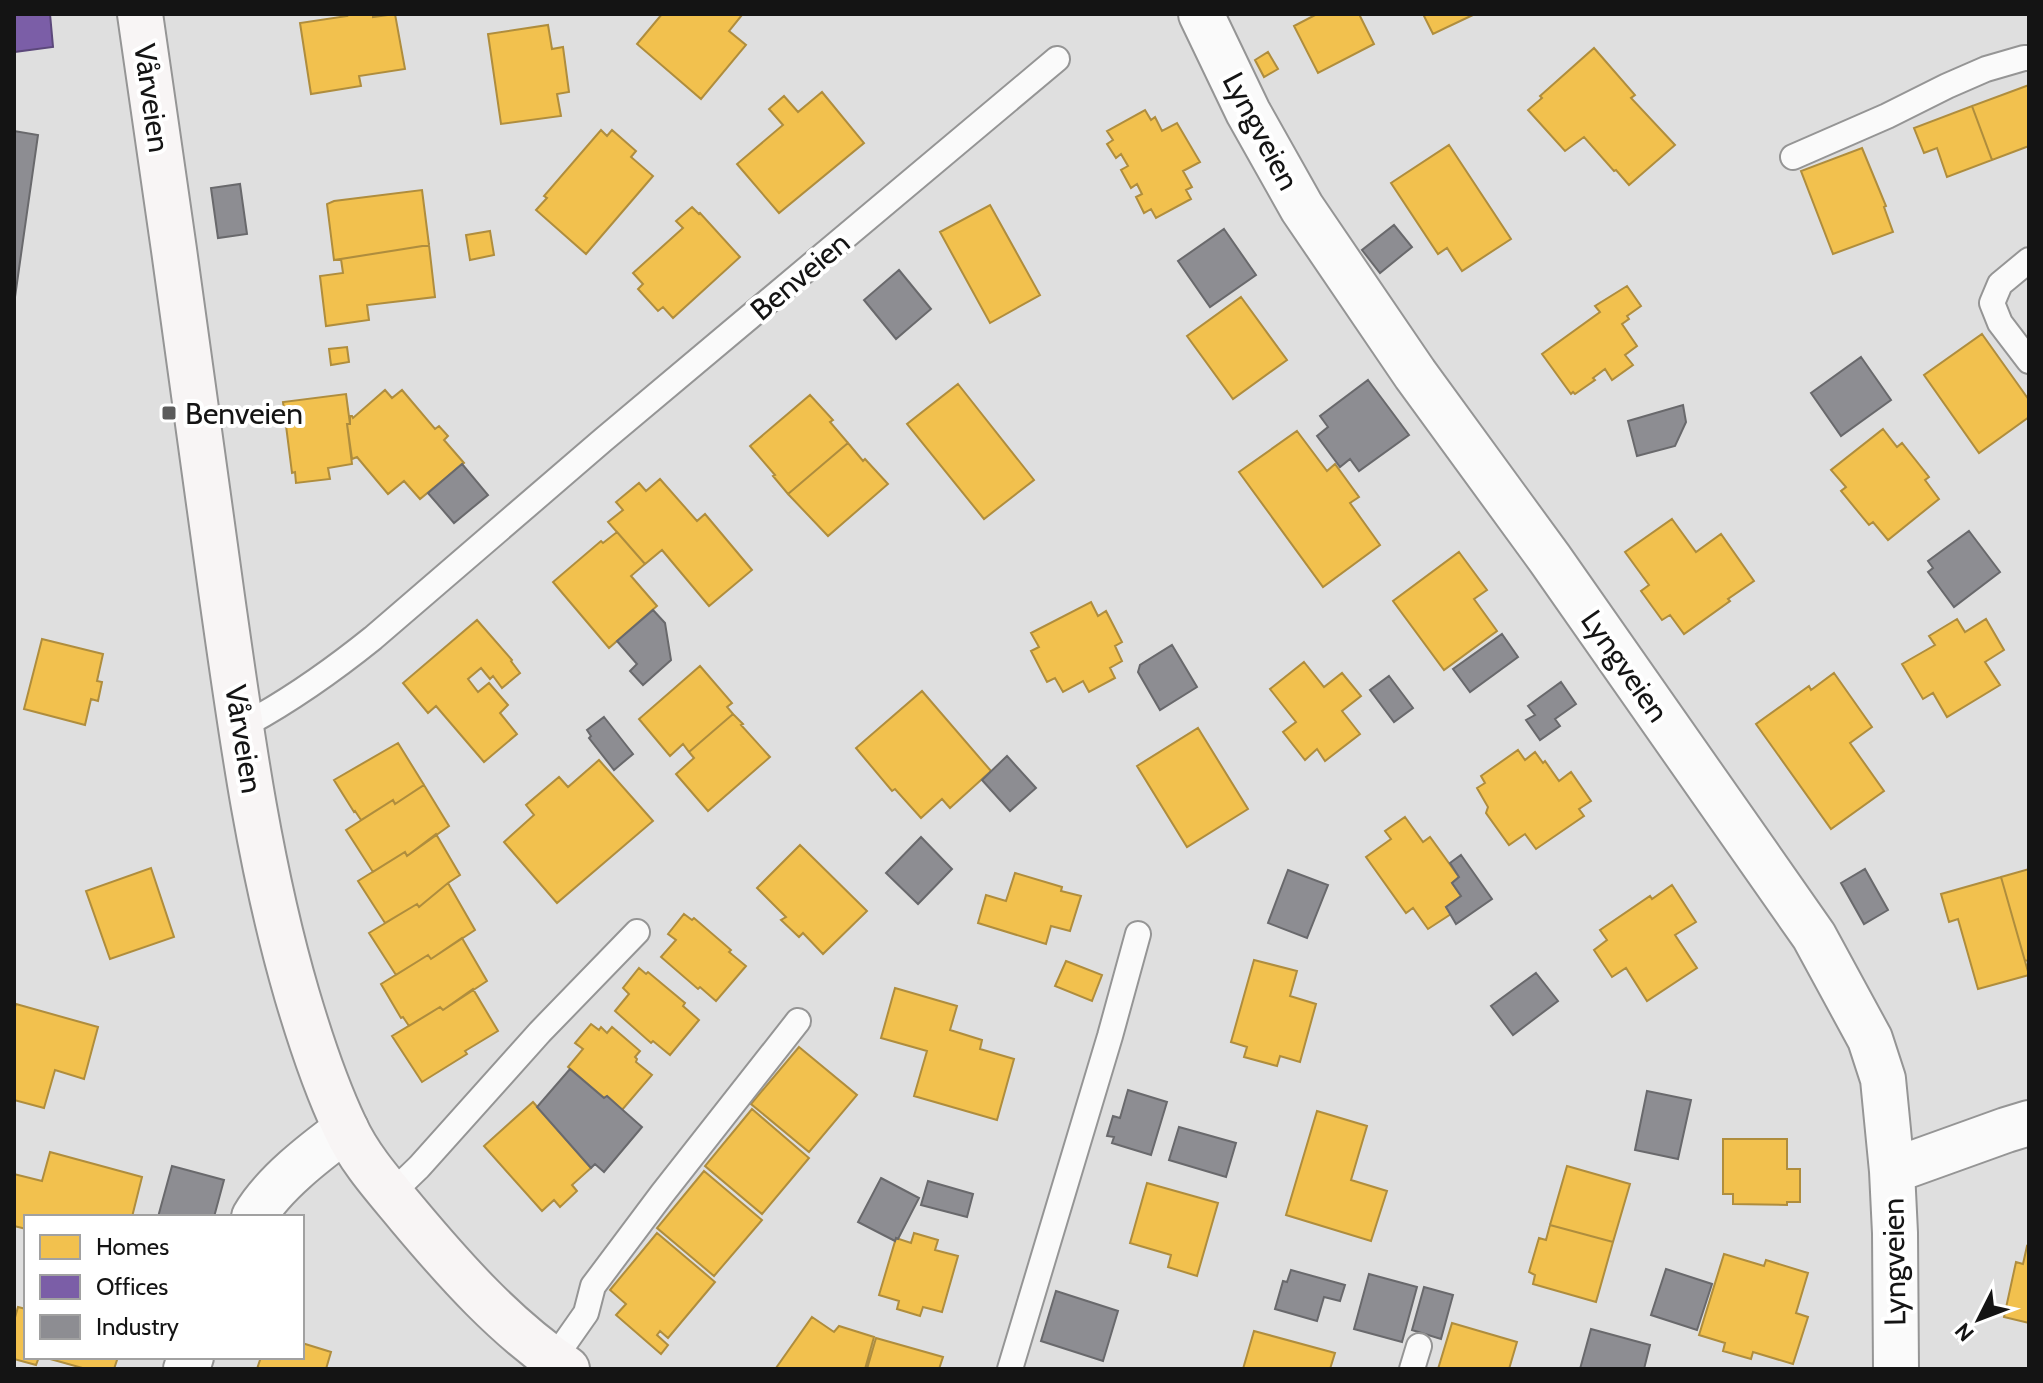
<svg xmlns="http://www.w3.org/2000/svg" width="2043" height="1383" viewBox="0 0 2043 1383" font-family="Cabin,sans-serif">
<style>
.homes{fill:#f2c14e;stroke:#af8d3d;stroke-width:2}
.offices{fill:#7b5ea7;stroke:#5c487b;stroke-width:2}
.industry{fill:#8d8d92;stroke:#69696c;stroke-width:2}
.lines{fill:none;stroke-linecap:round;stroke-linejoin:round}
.lane-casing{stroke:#959595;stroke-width:28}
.street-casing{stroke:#959595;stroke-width:48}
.secondary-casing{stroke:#959595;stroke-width:48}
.lane{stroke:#fafafa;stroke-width:24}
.street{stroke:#fafafa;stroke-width:44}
.secondary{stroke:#f8f5f5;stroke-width:44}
.poi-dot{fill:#5b5b5b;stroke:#fff;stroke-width:3}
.labels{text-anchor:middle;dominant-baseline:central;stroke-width:8;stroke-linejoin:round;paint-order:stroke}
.street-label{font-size:30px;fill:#141414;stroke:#fff}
.poi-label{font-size:30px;fill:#141414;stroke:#fff;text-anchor:start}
</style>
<rect width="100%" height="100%" fill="#dfdfdf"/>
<path class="homes" d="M346 14H373V17L395 14 405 69 359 76 361 86 311 94 300 23 347 16Z
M662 14 742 15 729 31 746 45 701 99 637 44Z
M1317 14H1359L1374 44 1318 73 1294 26Z
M1423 14H1475L1433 34Z
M548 25 552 49 563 47 569 92 557 94 561 116 501 124 488 34Z
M1594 48 1635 95 1631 98 1675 145 1629 185 1616 170 1614 171 1584 137 1565 151 1528 110 1542 98 1540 96Z
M1268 52 1278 69 1264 77 1255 60Z
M2029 85V146L1992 160 1972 106Z
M822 92 864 143 779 213 737 164 783 125 769 109 784 96 798 112Z
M1972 106 1992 160 1947 177 1937 148 1924 153 1914 128Z
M1145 110 1151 120 1155 117 1162 131 1177 123 1200 162 1183 171 1192 187 1186 190 1191 199 1156 218 1151 209 1144 213 1136 197 1142 194 1137 184 1131 188 1121 170 1128 166 1121 154 1116 158 1107 144 1113 140 1107 131Z
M601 130 607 136 612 130 636 151 631 157 653 176 586 254 536 210 547 198 544 196Z
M1449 145 1511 239 1462 271 1447 248 1438 254 1391 183Z
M1862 148 1886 206 1884 207 1893 232 1833 254 1801 171Z
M422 190 429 245 334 260 327 204 334 201Z
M990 205 1040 295 990 323 940 232Z
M692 207 699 214 700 213 740 257 673 318 663 307 658 311 638 289 643 284 633 273 683 228 676 221Z
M490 231 494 255 470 260 466 235Z
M429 245 435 297 367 305 369 320 326 326 320 276 343 273 341 259Z
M1627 286 1641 306 1627 316 1629 319 1622 324 1637 346 1625 355 1633 365 1612 380 1605 369 1593 378 1595 380 1575 394 1573 392 1571 394 1542 354 1600 312 1595 306Z
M1241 297 1287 360 1233 399 1187 336Z
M1982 334 2029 400V417L1979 453 1924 375Z
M347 347 349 362 331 365 329 349Z
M958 384 1034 480 984 519 907 424Z
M385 390 392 398 402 390 435 429 439 426 448 436 444 440 464 463 420 499 404 481 388 494 357 457 352 459 347 424H350V416H352L353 418Z
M346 394 350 424H347L352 464 328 468 330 479 296 483 295 472 292 473 283 402Z
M810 395 833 420 830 422 848 443 788 494 773 476 775 475 750 446Z
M1883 429 1897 447 1902 443 1929 477 1925 480 1939 499 1888 540 1873 522 1869 525 1841 491 1846 487 1831 470Z
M1297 431 1327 471 1335 464 1359 497 1350 503 1380 545 1323 587 1239 472Z
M848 443 863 461 865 459 888 484 828 536 788 494Z
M660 479 697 521 705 514 752 570 709 606 662 550 645 564 608 522 623 510 616 502 639 483 646 491Z
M1672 519 1696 552 1721 534 1754 581 1728 599 1730 601 1684 634 1670 615 1662 620 1641 591 1649 585 1625 552Z
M617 532 645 564 631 576 657 606 609 648 553 582 601 541 603 543Z
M1459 552 1487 590 1474 599 1497 631 1444 670 1393 601Z
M1091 602 1098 616 1106 611 1122 642 1115 646 1122 661 1110 668 1115 678 1089 692 1083 681 1063 692 1055 678 1047 682 1031 651 1039 647 1031 633Z
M1957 619 1965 632 1986 619 2004 650 1985 662 2000 685 1947 717 1933 693 1923 699 1902 664 1935 645 1929 636Z
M477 620 512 660 511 661 520 673 502 688 493 676 490 679 481 668 468 679 478 692 489 683 508 705 500 713 517 734 484 762 436 706 428 713 403 683Z
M42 639 103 654 97 681 102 682 98 701 91 699 85 725 24 709Z
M1304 662 1324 687 1342 673 1361 696 1342 711 1360 734 1325 761 1317 749 1305 760 1283 732 1296 722 1270 689Z
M700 666 732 703 727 707 733 714 689 752 683 744 670 756 639 719Z
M1834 673 1872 727 1850 743 1884 791 1831 829 1756 724 1809 686 1811 690Z
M922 691 991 771 950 808 942 799 921 818 895 789 892 791 856 748Z
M733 714 743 724 741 725 770 757 708 811 676 774 694 758 689 752Z
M1198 728 1248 809 1187 847 1137 766Z
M398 743 424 785 395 804 393 800 361 820 355 811 354 812 334 780Z
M1518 750 1525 760 1535 752 1543 763 1545 761 1559 781 1571 772 1591 801 1579 809 1584 816 1536 849 1525 834 1509 845 1486 813 1488 807 1477 788 1485 783 1481 776Z
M599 760 653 821 557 903 504 842 534 815 526 805 559 777 568 787Z
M424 785 449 826 407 856 405 852 373 872 346 830 393 800 395 804Z
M1405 817 1423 842 1430 837 1459 877 1452 883 1461 896 1446 907 1451 914 1428 929 1413 908 1406 913 1366 857 1391 839 1385 831Z
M436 834 460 875 448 883 419 907 417 904 385 923 358 881 405 852 407 856Z
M800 845 867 911 823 954 803 933 799 937 781 920 786 917 757 888Z
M151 868 174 937 110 959 86 891Z
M2029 869V960L2025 961 2001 877Z
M1015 873 1062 887 1061 891 1081 896 1070 931 1051 926 1046 944 978 923 986 895 1006 901Z
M2001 877 2029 975 1978 989 1958 919 1949 922 1941 894Z
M448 883 475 930 431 959 428 955 396 975 369 933 417 904 419 907Z
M1672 885 1696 922 1675 935 1697 968 1647 1001 1626 968 1612 977 1594 950 1607 940 1600 930 1650 896 1652 899Z
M684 914 692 920 694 918 731 950 729 952 746 966 716 1001 700 987 698 989 661 957 676 940 668 934Z
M462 938 487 981 443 1010 440 1007 409 1026 403 1017 401 1018 381 984 428 955 431 959Z
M1254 960 1297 971 1290 996 1316 1004 1300 1062 1280 1056 1277 1066 1244 1057 1247 1047 1231 1042Z
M1066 961 1102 975 1092 1001 1055 986Z
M639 968 646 974 648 972 685 1003 683 1006 699 1020 670 1055 653 1041 651 1043 615 1011 629 994 623 988Z
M895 988 957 1006 950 1030 982 1040 980 1049 1014 1059 997 1120 914 1096 927 1051 881 1038Z
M473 989 498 1031 465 1051 467 1054 422 1082 392 1036 440 1007 443 1010Z
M16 1004 98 1027 84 1079 55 1070 44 1108 14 1100V1010Z
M591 1024 599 1030 601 1027 607 1033 612 1027 640 1051 635 1057 637 1059 636 1062 652 1075 622 1110 607 1096 604 1098 568 1067 583 1049 575 1043Z
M799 1047 857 1095 809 1152 751 1104Z
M533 1102 591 1168 572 1185 577 1191 560 1207 554 1200 542 1211 484 1146Z
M752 1109 809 1158 762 1214 705 1166Z
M1317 1111 1367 1126 1351 1180 1387 1191 1371 1241 1286 1215Z
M1723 1139H1787V1169H1800V1202H1787V1205L1733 1204V1194H1723Z
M50 1152 142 1177 132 1217H26V1229L14 1226V1174L42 1181Z
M1567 1166 1630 1184 1613 1242 1550 1225Z
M704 1171 762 1220 714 1276 657 1228Z
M1147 1183 1218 1203 1197 1276 1168 1267 1171 1255 1130 1243Z
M1550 1225 1613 1242 1596 1302 1533 1284 1535 1275 1529 1272 1539 1238 1546 1240Z
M657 1233 715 1282 668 1338 660 1331 657 1335 668 1345 661 1354 616 1315 626 1304 610 1290Z
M914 1233 938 1240 935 1250 958 1256 942 1312 923 1307 920 1316 897 1309 899 1301 879 1295 896 1238 911 1243Z
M2027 1246 2029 1247V1323L2004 1317 2016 1262 2023 1264Z
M1724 1254 1764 1266 1766 1260 1808 1273 1796 1313 1808 1317 1793 1364 1753 1352 1751 1359 1723 1351 1725 1343 1699 1335Z
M18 1307 26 1309V1357H39L36 1365 14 1359V1321Z
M812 1317 834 1332 839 1326 874 1337 865 1369 776 1368Z
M1452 1323 1517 1342 1509 1369H1438Z
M1254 1331 1335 1353 1330 1369H1243Z
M876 1338 943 1357 939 1369H867Z
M302 1343 331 1352 326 1369H257L261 1357H302Z
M43 1357H118L114 1369H86Z"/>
<path class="offices" d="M14 14H50L53 47 14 52Z"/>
<path class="industry" d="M14 131 38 135 14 304Z
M240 184 247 234 218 238 211 188Z
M1394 225 1412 247 1380 273 1362 250Z
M1224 229 1256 275 1210 307 1178 261Z
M899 270 931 309 896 339 864 300Z
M1861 357 1891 400 1841 436 1811 393Z
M1368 380 1409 435 1359 471 1350 459 1340 467 1317 436 1328 427 1320 416Z
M1683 405 1686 422 1675 446 1637 456 1628 421Z
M462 464 488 495 454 523 428 493Z
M1969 531 2000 572 1954 607 1928 572 1933 568 1928 561Z
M653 610 665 623 671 660 643 685 630 671 637 664 617 641Z
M1502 634 1518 657 1470 692 1453 669Z
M1172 645 1197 687 1160 710 1138 672 1140 665Z
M1389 676 1413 708 1394 722 1370 690Z
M1561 682 1576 704 1555 719 1560 726 1540 740 1526 720 1535 715 1528 706Z
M604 717 633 754 614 770 589 738 591 736 587 730Z
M1007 756 1036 788 1010 811 982 780Z
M921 837 952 869 918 904 886 873Z
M1461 855 1492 899 1456 924 1446 907 1461 896 1452 883 1459 877 1450 863Z
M1865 869 1888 910 1864 924 1841 883Z
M1288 870 1328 885 1307 938 1268 923Z
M1536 973 1558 1001 1513 1035 1491 1006Z
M570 1069 604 1098 607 1096 642 1127 604 1172 595 1164 591 1168 537 1107Z
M1128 1090 1167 1102 1151 1155 1112 1143 1114 1137 1107 1136 1113 1116 1120 1118Z
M1647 1091 1691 1100 1678 1159 1635 1150Z
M1179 1127 1236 1143 1226 1177 1169 1160Z
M172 1166 224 1180 214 1217H158Z
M881 1178 919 1198 898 1239 896 1238 895 1241 858 1222Z
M928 1181 973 1194 967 1217 921 1205Z
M1666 1269 1712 1284 1697 1330 1651 1315Z
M1291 1270 1345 1285 1340 1301 1324 1297 1317 1321 1275 1309 1283 1281 1287 1282Z
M1369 1274 1417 1287 1402 1342 1354 1329Z
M1424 1287 1453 1295 1441 1339 1412 1330Z
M1056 1291 1118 1311 1103 1361 1041 1341Z
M1591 1329 1650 1345 1644 1369H1580Z"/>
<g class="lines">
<g class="lane-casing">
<path id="lane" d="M1793 157 1887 116 1947 86 1986 69 2024 58H2029
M2029 260 2000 284 1992 303 2000 323 2029 361
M241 727C288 702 332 671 373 638L603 440 1057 59
M391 1194 419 1167 540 1032 637 932
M553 1360 586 1313 593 1286 662 1194 798 1021
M1010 1369 1110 1036 1138 934
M1412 1369 1419 1346"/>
</g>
<g class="street-casing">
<path id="street" d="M1201 14 1248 112 1302 208 1415 374 1550 559 1814 936 1870 1039 1883 1079 1892 1171 1895 1233 1896 1369
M1892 1171 2006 1130 2029 1123
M254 1217C273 1184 315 1152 346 1129
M186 1369 191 1357"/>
</g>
<g class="secondary-casing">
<path id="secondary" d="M140 14C169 208 195 403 222 597 241 731 259 865 297 995 310 1039 325 1085 345 1127 360 1160 386 1188 409 1216 456 1272 506 1328 567 1369"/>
</g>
<use href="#lane" class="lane"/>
<use href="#street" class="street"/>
<use href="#secondary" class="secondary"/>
</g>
<rect class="poi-dot" x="161" y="405" width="16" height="16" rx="4"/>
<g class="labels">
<g class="street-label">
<text transform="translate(152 98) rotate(82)">Vårveien</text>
<text transform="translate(1261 131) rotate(62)">Lyngveien</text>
<text transform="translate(800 276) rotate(-40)">Benveien</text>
<text transform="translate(1625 666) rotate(55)">Lyngveien</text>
<text transform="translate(244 739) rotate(81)">Vårveien</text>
<text transform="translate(1894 1262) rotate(-91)">Lyngveien</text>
</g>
<g class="poi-label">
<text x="185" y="413">Benveien</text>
</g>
</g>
<rect width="2043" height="1383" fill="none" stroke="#141414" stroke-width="32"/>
<rect x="24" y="1215" width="280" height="144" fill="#ffffff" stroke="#a1a1a1" stroke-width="2"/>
<rect x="40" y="1235" width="40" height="24" fill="#f2c14e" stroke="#a1a1a1" stroke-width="2"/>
<text x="96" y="1255" font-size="24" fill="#141414">Homes</text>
<rect x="40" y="1275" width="40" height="24" fill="#7b5ea7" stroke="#a1a1a1" stroke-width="2"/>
<text x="96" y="1295" font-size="24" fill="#141414">Offices</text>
<rect x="40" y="1315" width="40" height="24" fill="#8d8d92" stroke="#a1a1a1" stroke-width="2"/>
<text x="96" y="1335" font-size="24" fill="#141414">Industry</text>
<g transform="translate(1979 1319) rotate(228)" stroke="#ffffff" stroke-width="6" paint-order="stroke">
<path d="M0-6L14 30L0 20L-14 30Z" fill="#141414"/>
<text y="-12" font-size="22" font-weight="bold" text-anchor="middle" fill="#141414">N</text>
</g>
</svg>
